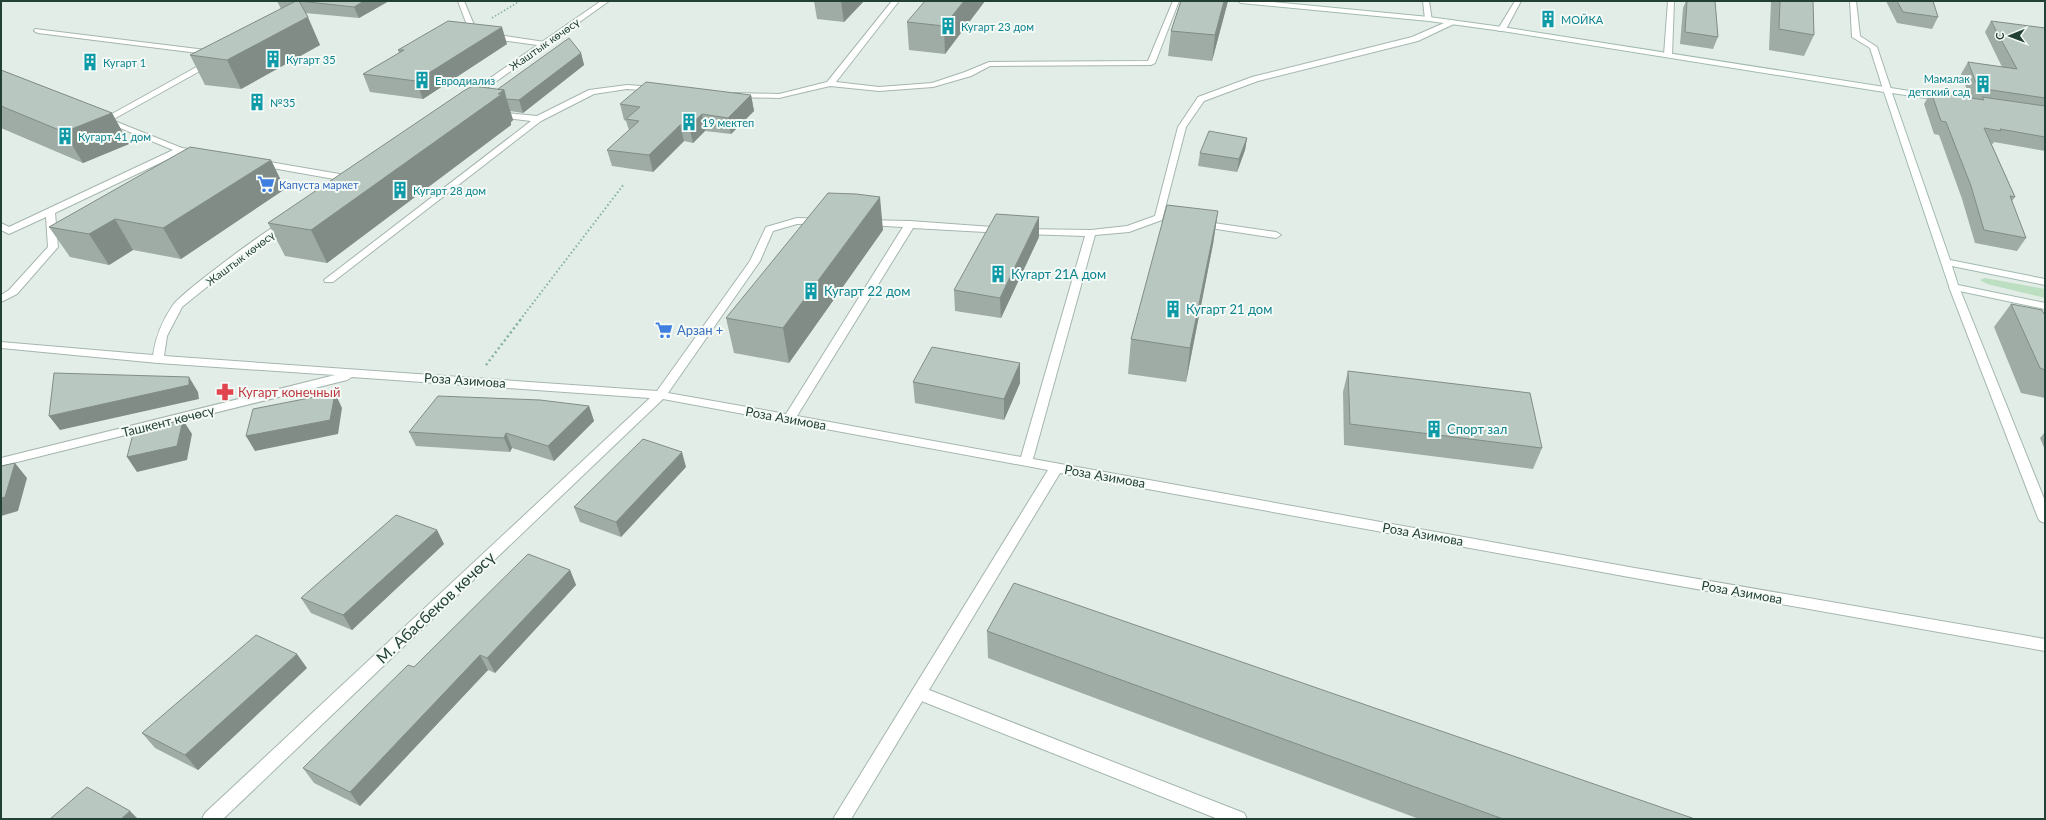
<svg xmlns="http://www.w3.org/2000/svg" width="2046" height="820" viewBox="0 0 2046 820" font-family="Lato,sans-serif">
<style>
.green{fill:#bbdfc0}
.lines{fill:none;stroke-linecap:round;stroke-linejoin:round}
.service-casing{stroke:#a5b6ad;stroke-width:2}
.minor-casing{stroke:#a5b6ad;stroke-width:2}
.secondary-casing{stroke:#a1baae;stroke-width:2}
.path-far2{stroke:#82b29c;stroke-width:1.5;stroke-dasharray:1.5 2;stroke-linecap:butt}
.path-far1{stroke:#82b29c;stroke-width:2;stroke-dasharray:1.5 2.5;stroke-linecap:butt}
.path{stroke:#82b29c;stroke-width:2.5;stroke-dasharray:2 3;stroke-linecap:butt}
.service{fill:#fff;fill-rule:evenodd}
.minor{fill:#fff;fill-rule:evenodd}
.secondary{fill:#fff;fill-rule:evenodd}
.wall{fill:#9eaca5}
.shaded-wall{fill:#818c86}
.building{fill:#b8c8c0;stroke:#818c86}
.labels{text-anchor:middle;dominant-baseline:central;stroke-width:4;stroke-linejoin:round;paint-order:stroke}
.far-culture-label{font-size:11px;fill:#0d838f;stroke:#f4faf6;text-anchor:start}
.far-street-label{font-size:11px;fill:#224033;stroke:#f4faf6}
.far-shop-label{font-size:11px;fill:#366cbe;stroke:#f4faf6;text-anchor:start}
.culture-label{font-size:13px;fill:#0d838f;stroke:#f4faf6;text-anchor:start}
.shop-label{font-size:13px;fill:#366cbe;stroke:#f4faf6;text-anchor:start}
.street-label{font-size:13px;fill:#224033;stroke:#f4faf6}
.health-label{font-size:13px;fill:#be3a42;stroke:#f4faf6;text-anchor:start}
.near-street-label{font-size:16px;fill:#224033;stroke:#f4faf6}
</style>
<rect width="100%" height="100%" fill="#e3ede7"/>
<path class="green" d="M1985 278 2045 289V298L1987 284 1980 280Z"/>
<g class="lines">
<g class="service-casing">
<path id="service" d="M458 1H464L477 32 545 42 549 44 545 46 471 36Z
M892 1H899L836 82 879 87 932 83 965 72 989 62 1148 61 1173 1H1179L1155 63 1151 65 990 66 971 76 933 87 879 91 830 86 779 98 735 97 731 95 735 93 779 94 827 82Z
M1423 1H1429L1432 21 1425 19Z
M1668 1H1674L1672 55 1668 57 1664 55Z
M1850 1H1856L1860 36 1877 47 1891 89 1890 91 1883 89 1870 48 1852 37Z
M35 29 214 51 218 53 214 55 38 33 34 31Z
M209 60 216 62 112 120 182 148 203 151V155L181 153 55 213 58 247 17 294 1 302V295L9 290 48 247 46 217 9 234 1 230V223L9 227 173 150 101 120Z
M627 85 655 87 659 89 655 91 627 89 594 94 541 121 333 282H325L324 280 531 121 497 117 493 114 494 112 537 116 589 90Z
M258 160 351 176 356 179 351 182 255 165 254 163Z
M919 686 1244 813 1247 819H1218L914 698 911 693 914 688Z"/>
</g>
<g class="minor-casing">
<path id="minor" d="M601 1H609L473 98H467V94Z
M1515 1H1521L1505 31H1499L1498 29Z
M1451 20 1458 22 1418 41 1258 81 1204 101 1186 127 1162 220 1129 232 1095 235 1033 459 1629 567 2045 639V651L1629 577 1060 473 851 819H833L1048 470 663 399 223 819H202L205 813 650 398 352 377 347 380 1 466V458L335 375 158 363 1 348V342L153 355C156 336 162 321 173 305 180 294 273 224 285 221L288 222V226L239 261 182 307 167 336 164 356 657 391 750 261 766 227 797 218 825 219V223L822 224H797L773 231 760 261 668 393 786 414 903 227 866 225 861 222 863 220 910 221 1006 228 1008 230 1003 233 913 228 797 416 1021 457 1085 236 1024 234 1019 231 1021 229 1091 230 1127 226 1155 216 1178 127 1198 97 1252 77 1412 37Z
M1200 221 1276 232 1281 235 1276 238 1197 226 1195 224Z
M1954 284 1959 287 2045 501V523L2040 521 2038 518 1949 287Z"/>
</g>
<g class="secondary-casing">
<path id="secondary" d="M1238 1H1263L1429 17 1502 27 1948 97V101H1945L1892 93 1950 260 2045 279V285L1952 266 1958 285 2045 303V309L1950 289 1884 92 1502 31 1429 21 1241 3Z"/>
</g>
<path class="path-far2" d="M492 18 520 1"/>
<path class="path-far1" d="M520 320 624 184"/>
<path class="path" d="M486 365 521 319"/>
<use href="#service" class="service"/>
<use href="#minor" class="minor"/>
<use href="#secondary" class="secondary"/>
</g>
<path class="wall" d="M277 1H389L359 18 305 13 320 45 241 89 205 85 190 55 281 9Z
M814 1H864L844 22 817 19Z
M985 1 945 54 909 50 907 22Z
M1228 1 1212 61 1168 56 1171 31Z
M1686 1H1715L1718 37 1713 49 1680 44 1683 8Z
M1771 1H1813L1814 35 1804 56 1769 50Z
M1886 1H1933L1938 17 1932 29 1897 23Z
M1991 21 2045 28V151L1994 142 1993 144 1991 143 2015 197 2012 201 2026 238 2017 251 1975 243 1962 199 1939 135 1934 134 1924 104 1931 92 1970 98 1961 74 1968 62 2002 67 1985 32Z
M507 44 423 99 370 92 363 74 399 53 398 50Z
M581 53 584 65 523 113 510 111 513 120 511 122V125L327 263 285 256 268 223 498 89Z
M1 70 112 113 129 144 83 163 1 128Z
M751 95 754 111 731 134 705 131 693 143 684 141 653 172 612 166 607 150 629 130 626 121 624 120 620 104Z
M1247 138 1245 150 1237 172 1198 166 1200 153Z
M271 160 285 189 181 259 133 250 109 265 70 257 49 227Z
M1218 211 1213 244 1186 382 1128 374 1131 339Z
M883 230 789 363 734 353 726 318Z
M1039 237 1001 318 955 311 954 290Z
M2011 304 2045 314V398L2021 393 1994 327Z
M1020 363V383L1004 420 915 403 913 382Z
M1348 371 1542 448 1533 469 1344 445 1343 392Z
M589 406 594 421 554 461 512 448 510 452 416 446 409 432Z
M2045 432V450L2040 438Z
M686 467 621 537 580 522 574 507Z
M437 530 444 544 352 630 311 613 301 598Z
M570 570 576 585 495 673 488 670 360 806 314 783 303 768Z
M987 631 1695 819H1419L988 658Z
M307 668 198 770 155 748 142 733Z"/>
<path class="shaded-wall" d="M364 1H389L359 18 354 7Z
M841 1H864L844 22Z
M964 1H985L945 54 944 26Z
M1224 1H1228L1212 61 1215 35Z
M308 17 320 45 241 89 227 60Z
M502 27 507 44 423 99 416 81Z
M581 53 584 65 523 113 519 100Z
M504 90 513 120 511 122V125L327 263 311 230Z
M751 95 754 111 731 134 728 118Z
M112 113 129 144 83 163 64 132Z
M702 114 705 131 693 143 689 126Z
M680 125 684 141 653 172 649 155Z
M1247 138 1245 150 1237 172 1239 159Z
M271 160 285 189 181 259 163 228Z
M880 197 883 230 789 363 783 328Z
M1218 211 1213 244 1186 382 1190 348Z
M1039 217V237L1001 318 1000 298Z
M115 219 133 250 109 265 89 234Z
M1020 363V383L1004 420V399Z
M189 377 198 392 199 399 60 430 49 416Z
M335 393 342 408 338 434 255 451 246 436Z
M589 406 594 421 554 461 548 446Z
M183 420 192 434 187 460 137 472 127 457Z
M506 433 512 448 510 452 504 438Z
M682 452 686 467 621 537 616 522Z
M15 463 27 478 18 511 1 516V498Z
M437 530 444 544 352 630 343 615Z
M570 570 576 585 495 673 487 658Z
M297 654 307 668 198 770 185 755Z
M480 655 488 670 360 806 350 792Z
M130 811 138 819H121Z"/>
<path class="building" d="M296 1H299L308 17 227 60 190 55Z
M299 1H364L354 7Z
M925 1H964L944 26 907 22Z
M1181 1H1224L1215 35 1171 31Z
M1687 1H1715L1718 37 1685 32Z
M1780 1H1813L1814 35 1779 29Z
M1897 1H1933L1938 17 1903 12Z
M448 21 502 27 416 81 363 74 404 50H398Z
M1991 21 2045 28V98L1978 88 1968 62 2017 69Z
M569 38 581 53 519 100 506 99 504 90 498 89Z
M1 70 112 113 64 132 1 106Z
M646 82 751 95 728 118 702 114 689 126 680 125 649 155 607 150 639 121 626 119 640 107 620 104Z
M473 86 504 90 498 94H502L311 230 268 223 465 90Z
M1931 92 1984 100 1982 97 2045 106V137L2000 129 2001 131 1984 128 2015 197 2010 196 2026 238 1984 230 1971 186 1946 122 1941 121Z
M1209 131 1247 138 1239 159 1200 153Z
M190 147 271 160 163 228 115 219 89 234 49 227Z
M828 193 856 194 880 197 783 328 726 318Z
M1167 205 1218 211 1190 348 1131 339Z
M996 214 1039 217 1000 298 954 290Z
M2011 304 2042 310 2044 314H2045V370L2040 368Z
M932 347 1020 363 1004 399 913 382Z
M1348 371 1530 393 1542 448 1350 424Z
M54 373 189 377V385L49 416Z
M335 393 330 420 246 436 253 409Z
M438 396 540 400 589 406 548 446 506 433 504 438 409 432Z
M183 420 177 446 127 457 134 430Z
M643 439 682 452 616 522 574 507Z
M15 463 5 497 1 498V466Z
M396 515 437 530 343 615 301 598Z
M528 554 570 570 487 658 480 655 350 792 303 768 408 665 414 667Z
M1014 583 1695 819H1503L987 631Z
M256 635 297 654 185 755 142 733Z
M87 787 130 811 121 819H50Z"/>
<defs>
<g id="building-bare" transform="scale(1.38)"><path d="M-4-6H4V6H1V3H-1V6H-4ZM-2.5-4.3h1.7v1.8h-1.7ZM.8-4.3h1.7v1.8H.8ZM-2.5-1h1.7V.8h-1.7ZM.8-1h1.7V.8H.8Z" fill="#0f9aa8" stroke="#f4faf6" stroke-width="2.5" paint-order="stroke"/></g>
<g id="supermarket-bare" transform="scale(1.38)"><path d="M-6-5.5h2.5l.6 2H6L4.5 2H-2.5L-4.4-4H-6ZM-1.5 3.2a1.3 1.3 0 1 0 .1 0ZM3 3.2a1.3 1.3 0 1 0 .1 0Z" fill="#3f7fe0" stroke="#f4faf6" stroke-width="2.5" paint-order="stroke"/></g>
<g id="pharmacy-bare" transform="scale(1.38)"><path d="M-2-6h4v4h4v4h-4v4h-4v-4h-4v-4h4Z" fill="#e0444e" stroke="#f4faf6" stroke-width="2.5" paint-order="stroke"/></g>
</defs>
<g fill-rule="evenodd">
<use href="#building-bare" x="1548" y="19"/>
<use href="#building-bare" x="948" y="26"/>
<use href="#building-bare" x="273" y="59"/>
<use href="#building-bare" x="90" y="62"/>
<use href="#building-bare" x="422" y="80"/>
<use href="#building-bare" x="1983" y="84"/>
<use href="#building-bare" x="257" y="102"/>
<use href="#building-bare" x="689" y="122"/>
<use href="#building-bare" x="65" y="136"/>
<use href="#supermarket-bare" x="266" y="184"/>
<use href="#building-bare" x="400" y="190"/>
<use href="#building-bare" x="998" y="274"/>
<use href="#building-bare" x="811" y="291"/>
<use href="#building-bare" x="1173" y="309"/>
<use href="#supermarket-bare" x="664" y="330"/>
<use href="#pharmacy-bare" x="225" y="392"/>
<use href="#building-bare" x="1434" y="429"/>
</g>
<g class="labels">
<g class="far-culture-label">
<text x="1561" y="19">МОЙКА</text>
<text x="961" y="26">Кугарт 23 дом</text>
<text x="286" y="59">Кугарт 35</text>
<text x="103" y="62">Кугарт 1</text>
<text x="1970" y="78" text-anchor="end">Мамалак<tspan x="1970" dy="13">детский сад</tspan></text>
<text x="435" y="80">Евродиализ</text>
<text x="270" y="102">№35</text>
<text x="702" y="122">19 мектеп</text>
<text x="78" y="136">Кугарт 41 дом</text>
<text x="413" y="190">Кугарт 28 дом</text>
</g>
<g class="far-street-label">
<text transform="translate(544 44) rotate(-35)">Жаштык көчөсү</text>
<text transform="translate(240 258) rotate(-37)">Жаштык көчөсү</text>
</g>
<g class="far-shop-label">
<text x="279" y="184">Капуста маркет</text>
</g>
<g class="culture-label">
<text x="1011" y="274">Кугарт 21А дом</text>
<text x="824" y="291">Кугарт 22 дом</text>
<text x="1186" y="309">Кугарт 21 дом</text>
<text x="1447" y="429">Спорт зал</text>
</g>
<g class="shop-label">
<text x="677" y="330">Арзан +</text>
</g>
<g class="street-label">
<text transform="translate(465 380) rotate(4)">Роза Азимова</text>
<text transform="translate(786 418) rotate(10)">Роза Азимова</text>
<text transform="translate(168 421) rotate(-14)">Ташкент көчөсү</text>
<text transform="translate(1105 476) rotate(10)">Роза Азимова</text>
<text transform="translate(1423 534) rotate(10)">Роза Азимова</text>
<text transform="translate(1742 592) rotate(10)">Роза Азимова</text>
</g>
<g class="health-label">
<text x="238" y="392">Кугарт конечный</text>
</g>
<g class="near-street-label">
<text transform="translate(435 607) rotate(-43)">М. Абасбеков көчөсү</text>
</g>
</g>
<rect width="2046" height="820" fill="none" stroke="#224033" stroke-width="4"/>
<g transform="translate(2010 36) rotate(269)" stroke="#f4faf6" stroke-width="3" paint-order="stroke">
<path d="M0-3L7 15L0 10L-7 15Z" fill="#224033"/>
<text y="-6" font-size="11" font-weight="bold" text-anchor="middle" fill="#224033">С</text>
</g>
</svg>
